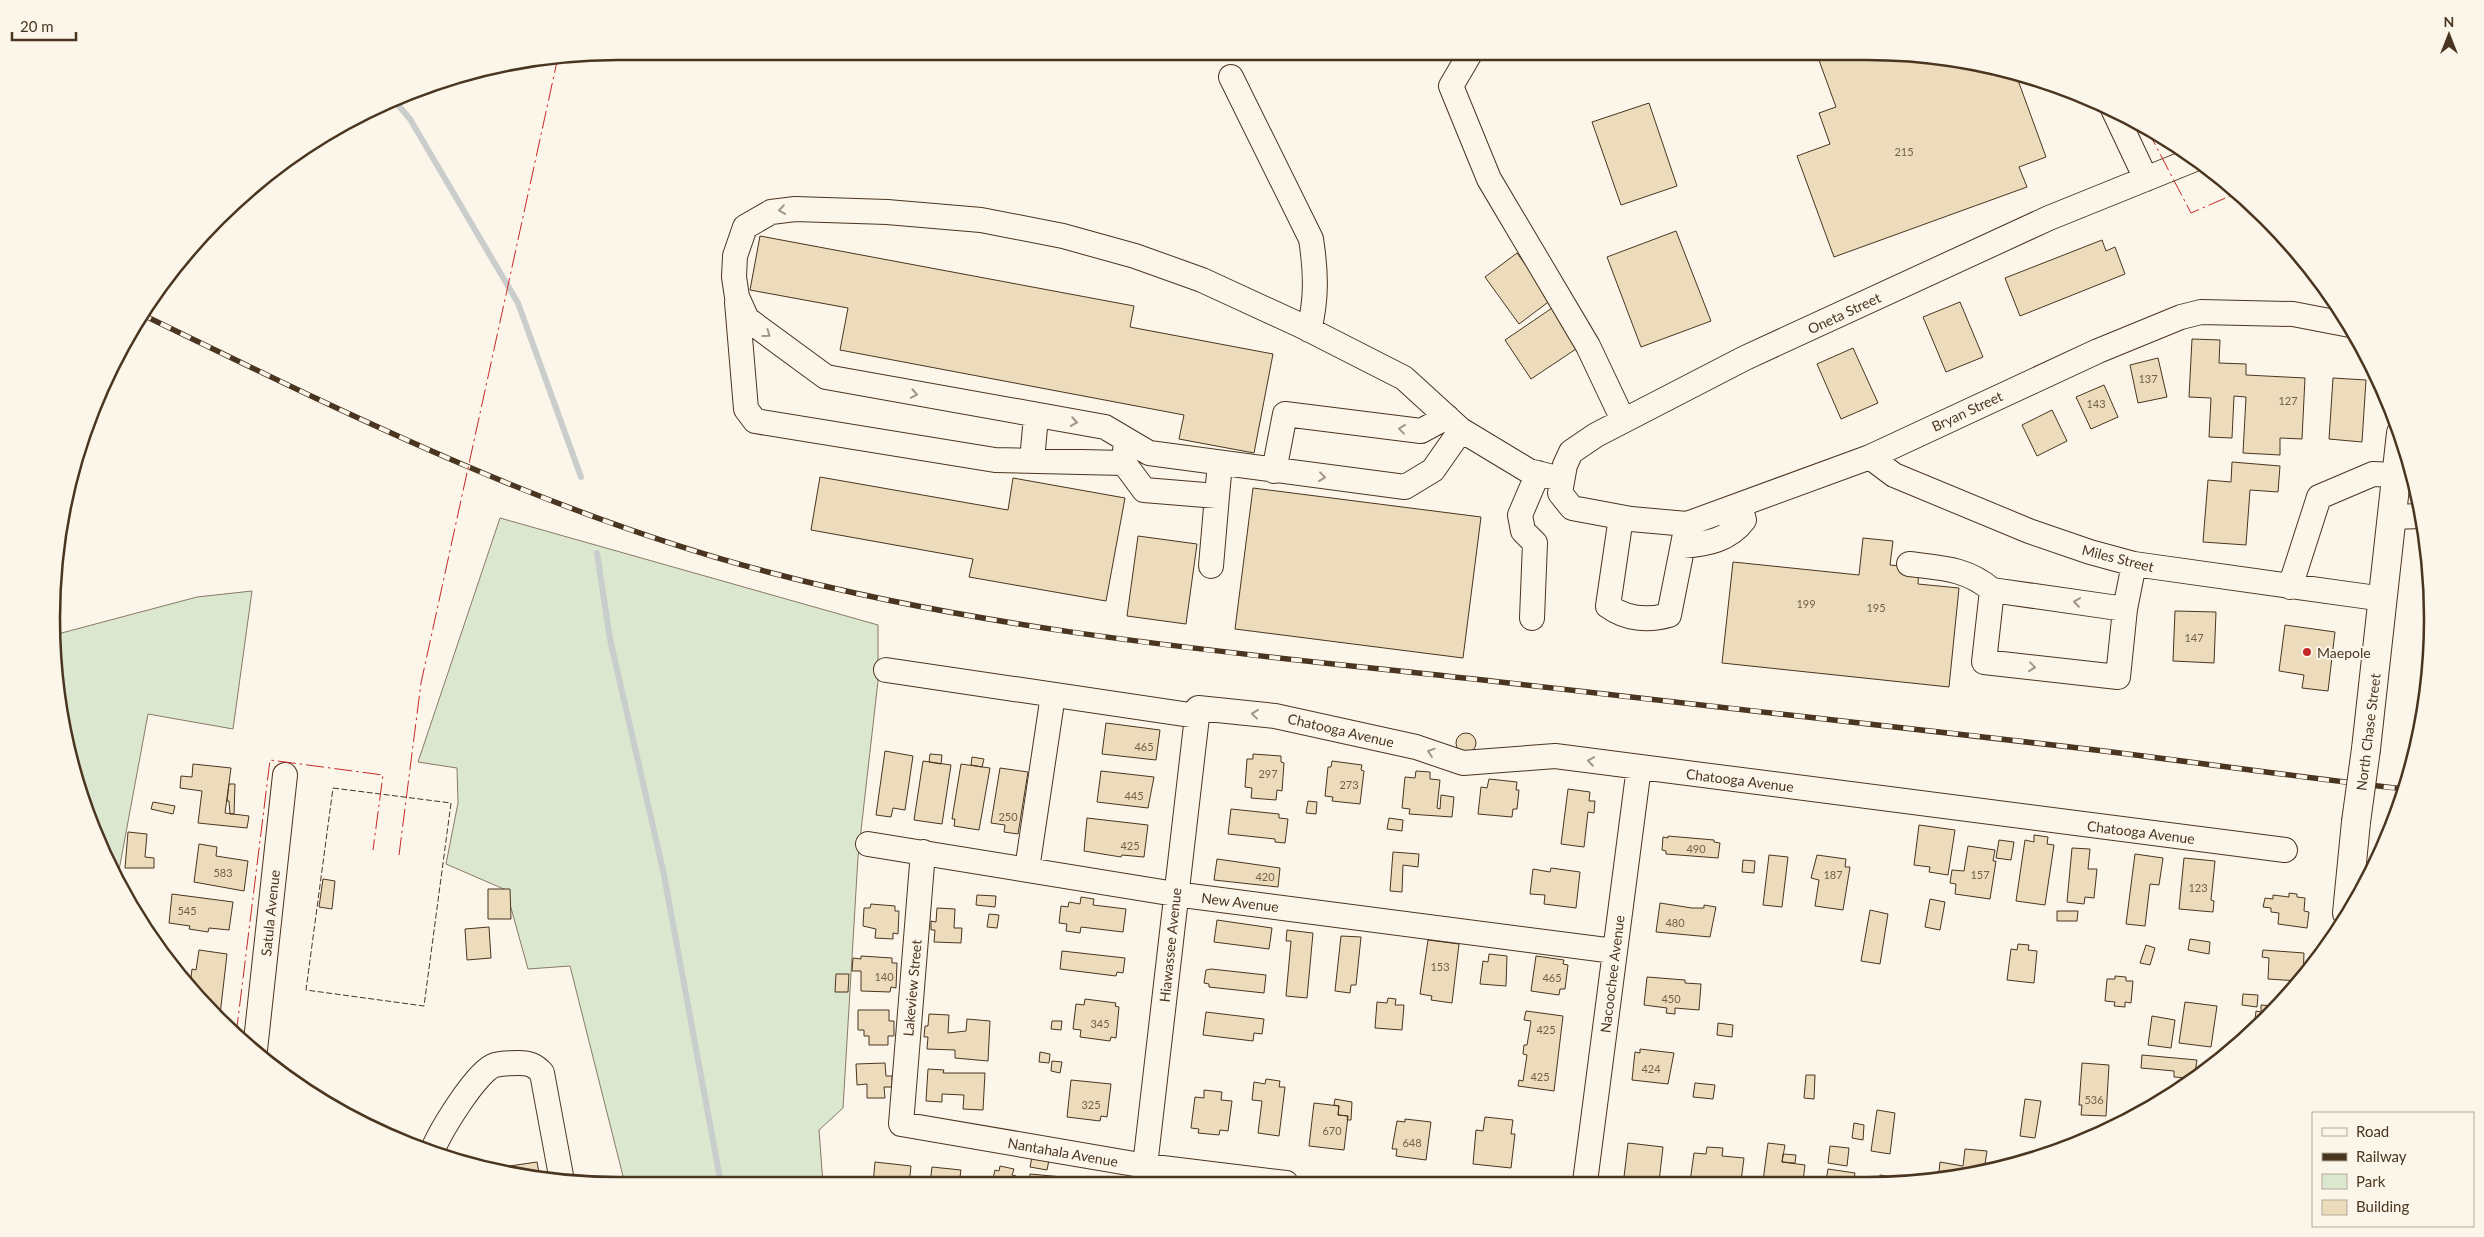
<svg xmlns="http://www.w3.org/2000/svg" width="2484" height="1237" viewBox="0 0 2484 1237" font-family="Lato,sans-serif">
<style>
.green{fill:#dce7d0;stroke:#887966}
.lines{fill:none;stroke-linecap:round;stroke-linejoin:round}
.stream{stroke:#c9cecd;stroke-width:6}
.building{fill:#ecdcbc;stroke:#4a3520}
.minor-casing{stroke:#4a3520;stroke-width:26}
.major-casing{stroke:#4a3520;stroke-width:30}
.minor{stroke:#fbf6e9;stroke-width:24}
.major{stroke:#fbf6e9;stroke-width:28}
.rail-casing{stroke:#4a3520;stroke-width:5.5}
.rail{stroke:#fbf6e9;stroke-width:4;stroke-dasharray:11;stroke-linecap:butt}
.major-bridge-casing{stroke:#4a3520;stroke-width:30;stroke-linecap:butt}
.major-bridge{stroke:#fbf6e9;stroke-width:28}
.fence{stroke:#4a3520;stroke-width:1;stroke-dasharray:6 2.5;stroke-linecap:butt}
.power{stroke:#c62828;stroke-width:1;stroke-dasharray:18 4 2.5 4;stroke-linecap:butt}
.oneway{stroke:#a29684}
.poi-dot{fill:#c62828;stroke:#fbf6e9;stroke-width:2}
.labels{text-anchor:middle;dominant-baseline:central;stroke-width:4;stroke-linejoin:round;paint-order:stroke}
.number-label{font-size:11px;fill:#725f47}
.street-label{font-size:14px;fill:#4a3520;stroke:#fbf6e9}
.poi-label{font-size:14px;fill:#4a3520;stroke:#fbf6e9;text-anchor:start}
.rim{fill:none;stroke:#4a3520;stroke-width:2.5}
</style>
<rect width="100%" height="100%" fill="#fbf6e9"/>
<path class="green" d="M500 518 878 625V681L858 857 843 1108 819 1130 823 1184H625L570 966 528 969 506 890 446 864 458 803 457 768 418 762Z
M252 591 233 729 148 714 117 881 110 869 71 766 56 692 54 635 197 597Z"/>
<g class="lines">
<path class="stream" d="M394 100 410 119 518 303 581 477
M597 553 610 639 663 870 721 1184"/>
</g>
<path class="building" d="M1816 52H1902L2015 72 2046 157 2019 167 2027 187 1834 257 1797 156 1830 144 1819 113 1836 107Z
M1649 103 1677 186 1621 205 1592 122Z
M1676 231 1711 321 1641 347 1607 257Z
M760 236 1134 306 1130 327 1273 354 1254 453 1179 439 1184 415 840 350 848 308 750 290Z
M2102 240 2106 251 2115 247 2125 274 2020 316 2005 278Z
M1517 253 1551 300 1519 324 1485 277Z
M1960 302 1983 357 1946 372 1923 317Z
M1555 306 1582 345 1531 379 1505 340Z
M2192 339 2220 340 2219 363 2246 364V375L2305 378 2302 439 2280 438V455L2243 453 2246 397 2234 396 2232 438 2209 437 2211 398 2189 397Z
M1853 348 1878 403 1841 419 1817 364Z
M2158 358 2167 397 2138 403 2130 365Z
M2333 378 2366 380 2362 442 2329 439Z
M2104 385 2118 417 2091 429 2076 397Z
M2052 410 2067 441 2037 456 2022 425Z
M2232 462 2280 466 2278 492 2250 490 2246 545 2203 542 2208 480 2231 482Z
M820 477 1008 510 1013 478 1125 498 1106 601 969 577 973 559 811 530Z
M1253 488 1481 517 1463 658 1235 629Z
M1138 536 1197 544 1186 624 1127 616Z
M1863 538 1893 541 1890 565 1919 568 1918 584 1959 588 1949 687 1722 663 1733 562 1859 575Z
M2175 611 2216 612 2214 663 2173 661Z
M2285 625 2335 632 2328 691 2302 688 2304 675 2279 671Z
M1106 723 1160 730 1156 760 1102 754Z
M1456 743a10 10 0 1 1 20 0a10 10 0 1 1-20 0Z
M885 751 913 756 905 810 893 808 891 817 876 815Z
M930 754 942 755 941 764 929 762Z
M1253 754 1281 756V762L1284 763 1282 791 1277 790 1276 800 1251 798 1252 788 1245 787 1247 759H1253Z
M972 757 984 759 982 767 971 765Z
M923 761 951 765 942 824 914 820Z
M1332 761 1362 765 1361 770 1364 771 1360 804 1332 801 1333 797 1325 796 1328 767H1331Z
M193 764 231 768 225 813 249 816 247 828 198 823 202 791 180 788 181 776 192 777Z
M961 764 990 768 979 830 954 826 955 819H952Z
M1000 768 1028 772 1018 834 1004 832 1005 825 991 823Z
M1101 771 1154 777 1148 808 1097 802Z
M1416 771 1430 772V779L1440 780 1437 808 1440 809 1441 795 1454 797 1452 817 1409 814 1410 809 1402 808 1405 777 1415 778Z
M1489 779 1517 782 1516 790H1519L1517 809H1513L1512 817 1478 814 1481 787 1487 788Z
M229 784H235L234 814H230L229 801H227Z
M1568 789 1590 792 1589 801H1595L1594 813 1588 812 1584 847 1561 844Z
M1308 801 1317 802 1316 814 1306 813Z
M153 802 175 806 173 814 151 809Z
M1231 809 1279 814V818L1288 819 1285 843 1275 842V839L1228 834Z
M1087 818 1148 825 1144 857 1122 855 1121 857 1084 851Z
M1389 818 1403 820 1402 831 1387 829Z
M1919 825 1955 830 1948 875 1929 872 1930 867 1914 865Z
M128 832 147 834 145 857 154 858V868H125Z
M2034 835 2048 837 2047 844 2054 845 2045 905 2016 901 2025 840 2034 842Z
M1668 836 1714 840V842L1720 843 1718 858 1666 854V851L1662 850 1663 837 1668 838Z
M1999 840 2014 842 2011 860 1996 858Z
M199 844 217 847 216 856 248 861 244 891 194 882Z
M1968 846 1995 850 1993 861H1996L1990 899 1955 894 1956 884 1950 883 1952 870 1964 871Z
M2072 848 2090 849 2088 869H2097L2094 898 2085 897 2084 904 2067 902Z
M1393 852 1419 854 1418 867 1403 865 1402 892 1390 891Z
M2135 854 2163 858 2159 885 2150 884 2145 926 2126 924Z
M1769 855 1788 857 1782 907 1763 905Z
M1817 855 1846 859 1845 867H1850L1843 910 1815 906 1819 880 1811 878Z
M2184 858 2215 861 2211 900 2214 901 2213 912 2179 909Z
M1217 859 1280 868 1278 887 1214 880Z
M1743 860 1755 861 1754 873 1742 872Z
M1551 868 1580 872 1576 908 1544 904 1545 895 1530 894 1533 869 1550 872Z
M323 879 335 881 332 909 319 907Z
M488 889H510L511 919H488Z
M2289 893 2297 894V897L2305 898 2304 911 2309 912 2307 928 2278 924 2279 913 2271 912V908L2263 907 2265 898 2273 899V895L2289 897Z
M172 894 233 902 229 930 209 928 208 932 189 929 190 926 169 923Z
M977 895 996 896 995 907 976 905Z
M1081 897 1094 899 1093 905 1126 909 1123 932 1081 927 1080 933 1066 931 1067 924 1059 923 1061 906 1068 907 1069 902 1080 904Z
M1930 899 1945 902 1940 930 1925 927Z
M1660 903 1692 908H1704V905L1716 907 1710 937 1656 932Z
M871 904 895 906V911H899L898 934 893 933V939L875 938 876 929 863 926 864 908H870Z
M937 908 955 909 954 928H962L961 943 934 942 935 930H931V921L936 922Z
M1870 910 1888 914 1880 964 1861 961Z
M2057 911H2078L2077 921H2057Z
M989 914 999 915 997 928 987 927Z
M1217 920 1272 928 1269 949 1214 942Z
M489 927 491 958 467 960 465 929Z
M1287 930 1313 933 1307 998 1286 996 1291 941H1286Z
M1341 936 1361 937 1356 985H1351L1350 993 1335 991Z
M2190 939 2210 942 2209 954 2188 950Z
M1428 940 1459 944 1452 1003 1431 1000 1432 996 1420 994Z
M2018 944 2029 945 2028 950 2037 951 2034 983 2007 980 2011 949 2017 950Z
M2146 945 2155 948 2150 965 2140 963Z
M199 950 227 954 220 1015 213 1014 190 986 192 969 196 970Z
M2263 950 2304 953 2303 977 2298 981 2268 979 2269 958 2262 957Z
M1062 951 1125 958 1123 973 1117 972 1116 976 1060 969Z
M1489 954 1507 956 1506 986 1480 984 1483 961 1488 962Z
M861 956 892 958V963H897L896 988 891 987 890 992 861 991V971H852L853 958 861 959Z
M1536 956 1564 960 1563 964 1568 965 1565 989H1560L1559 995 1531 991Z
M1211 969 1266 975 1264 993 1209 987V984L1204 983 1206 970Z
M836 974H849L848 992H835Z
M2115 976 2126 977V981H2133L2131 1003 2125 1002V1007L2114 1006 2115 1002 2105 1001 2107 979H2115Z
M1647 977 1685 980V983L1701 984 1699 1010 1675 1008V1014L1666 1013 1667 1008 1644 1005Z
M2243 994 2258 995 2257 1007 2242 1005Z
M1388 998 1396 999 1395 1005H1404L1402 1030 1375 1028 1377 1002 1387 1003Z
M1085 999 1116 1003 1115 1006 1119 1007 1116 1038 1111 1037 1110 1041 1080 1037 1081 1030 1073 1029 1076 1004 1084 1005Z
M2185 1002 2217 1006 2211 1047 2179 1043Z
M2261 1005 2273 1006 2259 1020H2255L2256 1011 2261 1012Z
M858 1010H889V1021H894V1036H888V1045H869V1036H864V1030H858Z
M1526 1011 1563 1016 1554 1091 1518 1086 1519 1080 1523 1081 1527 1055 1523 1054 1524 1045H1527L1531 1021 1524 1020Z
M1206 1012 1264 1019 1262 1034 1254 1033 1253 1041 1203 1035Z
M929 1014 949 1015 948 1033 966 1031 967 1019 990 1021 988 1061 955 1058V1050L927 1049 928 1037H924L925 1026H928Z
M2152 1016 2175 1020 2171 1048 2148 1045Z
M1052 1021H1062L1061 1030 1051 1029Z
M1718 1023 1733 1025 1732 1037 1717 1035Z
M1640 1049 1674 1053 1668 1084 1632 1080 1635 1052 1640 1053Z
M1040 1052 1050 1054 1049 1063 1039 1062Z
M2142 1055 2197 1060 2195 1073H2189L2188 1078 2174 1077V1071L2141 1068Z
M1052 1061 1062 1062 1060 1073 1051 1071Z
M885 1063 886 1076H892V1087H884L885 1098H867V1084L857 1085 856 1064Z
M2082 1063 2109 1065 2106 1116 2081 1115 2082 1105H2079Z
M928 1069 944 1070 943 1073H985L983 1110 963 1109 964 1095 942 1094V1102L926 1101Z
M1806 1075H1815L1814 1099 1804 1098Z
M1266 1079 1280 1081 1279 1087H1285L1279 1136 1258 1133 1262 1101 1252 1100 1254 1082 1265 1084Z
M1071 1080 1111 1084 1107 1117 1101 1116 1100 1121 1067 1117Z
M1695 1083 1715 1085 1713 1099 1693 1097Z
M1204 1090 1222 1092 1221 1100 1232 1101 1228 1131 1220 1130 1219 1135 1198 1133 1199 1129 1191 1128 1195 1097 1204 1098Z
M1335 1099 1352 1102 1351 1120H1347L1348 1116 1338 1115 1339 1106 1334 1105Z
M2025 1099 2041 1101 2035 1138 2020 1136Z
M1314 1103 1339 1106 1338 1115 1348 1116 1344 1150 1309 1146Z
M1877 1110 1895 1113 1890 1154 1871 1151Z
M1485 1117 1513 1120 1511 1134H1515L1511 1168 1473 1164 1476 1130 1483 1131Z
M1405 1119 1431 1122 1426 1160 1396 1156 1397 1149H1392L1397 1121 1405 1122Z
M1854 1123 1864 1125 1863 1140 1852 1138Z
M1628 1143 1663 1147 1659 1182H1628V1178L1624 1177Z
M1768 1143 1785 1145 1782 1162 1805 1165 1803 1181H1763Z
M1830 1146 1849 1148 1847 1166 1828 1163Z
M1707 1147 1723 1148 1722 1156 1744 1158 1741 1181 1690 1182 1694 1153 1706 1154Z
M1965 1149 1987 1151 1985 1164 1996 1166 1938 1181 1940 1162 1963 1166Z
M1783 1154 1796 1155 1795 1163 1782 1162Z
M1032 1157 1049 1160 1047 1170 1030 1167Z
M537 1162 540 1178 489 1169Z
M875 1162 911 1166 909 1184H873Z
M1000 1166 1014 1169 1012 1175 1016 1176 1014 1183H992L995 1170 999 1171Z
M932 1167 961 1170 959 1184H930Z
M1828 1169 1855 1173 1854 1178H1858V1181H1826Z
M1030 1174 1095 1180 1094 1183H1029Z
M1880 1175 1903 1179V1181H1879Z"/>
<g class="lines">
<g class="minor-casing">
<path id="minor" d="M1471 52 1451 86 1489 179 1588 346 1623 420
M1231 77 1311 239C1316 271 1317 299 1309 330
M2113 109 2146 179
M2195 159 2049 218 1745 358 1596 435 1571 452 1565 465 1560 493 1572 508 1631 519 1687 524 1870 457 2098 351 2181 317 2201 312 2293 314 2350 325
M737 302 746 409 755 421 995 460 1124 463 1126 440
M1461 430 1433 470 1405 487 1149 453 1105 427 826 377 747 319 737 297 734 277 735 256 745 227 771 212 795 209 887 212 981 220 1063 236 1135 256 1202 280 1302 326 1404 378 1461 430 1529 471 1561 479
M1870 457 1894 475 2029 531 2090 552 2134 564 2384 599
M1032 461 1036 416
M1124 463 1144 490 1217 496 1220 463
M1274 471 1285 414 1421 431 1447 417
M1621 517 1608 606C1626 619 1648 621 1669 615L1687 524
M2392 517 2421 516
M1683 546C1707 544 1729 540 1744 520L1740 505
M1909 564C1941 568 1966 568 1992 590L2125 609
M1211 566 1217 496
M2290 587 2319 497 2373 474 2397 475
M1992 590 1984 662 2118 677 2125 609 2134 564
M1532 618 1535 543 1523 531 1520 515 1538 473
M886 670 1197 716
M868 844 1175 894 1614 951
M923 852 901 1124 1146 1166 1286 1183
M1027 869 1053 695
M255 1050 285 775
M432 1152C439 1133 477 1070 495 1065 502 1063 512 1063 519 1063 529 1063 535 1065 542 1073L562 1181
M1585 1182 1639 767
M1143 1183 1198 708 1275 716 1416 747 1463 763 1555 756 2285 850"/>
</g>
<g class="major-casing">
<path id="major" d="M2366 749 2401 433
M2347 913 2356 822"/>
</g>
<use href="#minor" class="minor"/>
<use href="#major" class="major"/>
<g class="rail-casing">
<path id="rail" d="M141 314C345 413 548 514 768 572 1010 636 1261 655 1509 683 1699 705 1889 726 2079 748 2188 761 2296 777 2404 789"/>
</g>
<use href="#rail" class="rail"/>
<g class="major-bridge-casing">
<path id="major-bridge" d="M2356 822 2366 749"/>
</g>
<use href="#major-bridge" class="major-bridge"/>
<path class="fence" d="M333 788 451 803 424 1006 306 990Z"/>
<path class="power" d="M2147 129 2191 213 2237 193
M2209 167 2219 183 2224 181
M399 855 421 683 558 57
M236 1035 270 760 383 775 373 850"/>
</g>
<defs><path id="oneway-chevron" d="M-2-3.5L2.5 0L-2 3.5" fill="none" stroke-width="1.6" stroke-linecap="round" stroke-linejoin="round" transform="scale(1.25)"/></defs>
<g class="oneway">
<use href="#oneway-chevron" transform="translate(782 210) rotate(172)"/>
<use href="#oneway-chevron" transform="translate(767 334) rotate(36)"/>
<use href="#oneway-chevron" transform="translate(914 394) rotate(11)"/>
<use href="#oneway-chevron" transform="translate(1074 422) rotate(9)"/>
<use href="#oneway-chevron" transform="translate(1402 429) rotate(-173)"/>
<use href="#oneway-chevron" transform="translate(1322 477) rotate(7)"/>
<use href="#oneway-chevron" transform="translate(2077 602) rotate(-172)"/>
<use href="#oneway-chevron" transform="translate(2032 667) rotate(7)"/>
<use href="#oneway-chevron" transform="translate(1255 714) rotate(-174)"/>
<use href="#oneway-chevron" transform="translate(1431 752) rotate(-161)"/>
<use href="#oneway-chevron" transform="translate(1591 761) rotate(-172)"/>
</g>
<circle class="poi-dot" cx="2307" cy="652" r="5"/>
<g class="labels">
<g class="number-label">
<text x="1904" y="151">215</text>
<text x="2148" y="378">137</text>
<text x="2288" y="400">127</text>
<text x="2096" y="403">143</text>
<text x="1806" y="603">199</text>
<text x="1876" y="607">195</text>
<text x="2194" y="637">147</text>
<text x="1144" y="746">465</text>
<text x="1268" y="773">297</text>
<text x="1349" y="784">273</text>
<text x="1134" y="795">445</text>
<text x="1008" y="816">250</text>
<text x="1130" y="845">425</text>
<text x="1696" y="848">490</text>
<text x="223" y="872">583</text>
<text x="1833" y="874">187</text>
<text x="1980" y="874">157</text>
<text x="1265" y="876">420</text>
<text x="2198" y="887">123</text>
<text x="187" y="910">545</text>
<text x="1675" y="922">480</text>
<text x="1440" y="966">153</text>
<text x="884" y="976">140</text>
<text x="1552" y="977">465</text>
<text x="1671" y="998">450</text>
<text x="1100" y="1023">345</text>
<text x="1546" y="1029">425</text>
<text x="1651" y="1068">424</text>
<text x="1540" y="1076">425</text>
<text x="2094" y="1099">536</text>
<text x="1091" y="1104">325</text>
<text x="1332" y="1130">670</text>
<text x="1412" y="1142">648</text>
</g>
<g class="street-label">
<text transform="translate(1844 313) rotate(-25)">Oneta Street</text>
<text transform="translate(1967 411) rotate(-25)">Bryan Street</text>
<text transform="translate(2118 558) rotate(14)">Miles Street</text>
<text transform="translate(1341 730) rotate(13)">Chatooga Avenue</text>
<text transform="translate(2368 732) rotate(-83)">North Chase Street</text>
<text transform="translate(1740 780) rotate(7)">Chatooga Avenue</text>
<text transform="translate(2141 832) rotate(7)">Chatooga Avenue</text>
<text transform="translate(1240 902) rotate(7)">New Avenue</text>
<text transform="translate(270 913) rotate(-84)">Satula Avenue</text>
<text transform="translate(1170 945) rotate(-84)">Hiawassee Avenue</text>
<text transform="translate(1612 974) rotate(-83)">Nacoochee Avenue</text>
<text transform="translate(912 988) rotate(-85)">Lakeview Street</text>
<text transform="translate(1063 1152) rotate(10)">Nantahala Avenue</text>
</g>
<g class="poi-label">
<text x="2317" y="652">Maepole</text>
</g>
</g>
<path d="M0 0H2484V1237H0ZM618 60H1866A558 558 0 0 1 2424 618V619A558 558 0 0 1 1866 1177H618A558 558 0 0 1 60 619V618A558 558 0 0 1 618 60Z" fill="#fbf6e9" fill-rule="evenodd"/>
<path class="rim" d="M618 60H1866A558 558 0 0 1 2424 618V619A558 558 0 0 1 1866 1177H618A558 558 0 0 1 60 619V618A558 558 0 0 1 618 60Z"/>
<rect x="2312" y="1112" width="162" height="115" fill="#fbf6e9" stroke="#b4a999"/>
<rect x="2322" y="1128" width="25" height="8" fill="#fbf6e9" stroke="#b4a999"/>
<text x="2356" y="1137" font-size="15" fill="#4a3520">Road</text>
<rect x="2322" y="1153" width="25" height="8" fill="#4a3520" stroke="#b4a999"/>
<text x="2356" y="1162" font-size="15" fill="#4a3520">Railway</text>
<rect x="2322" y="1174" width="25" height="15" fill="#dce7d0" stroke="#b4a999"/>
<text x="2356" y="1187" font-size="15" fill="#4a3520">Park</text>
<rect x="2322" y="1200" width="25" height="15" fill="#ecdcbc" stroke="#b4a999"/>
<text x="2356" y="1212" font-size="15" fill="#4a3520">Building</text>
<g transform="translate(2449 35)" stroke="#fbf6e9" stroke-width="4" paint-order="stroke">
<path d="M0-4L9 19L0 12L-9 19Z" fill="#4a3520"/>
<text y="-8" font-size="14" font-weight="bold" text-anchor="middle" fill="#4a3520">N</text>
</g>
<path d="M12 32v8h64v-8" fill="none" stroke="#4a3520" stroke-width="2.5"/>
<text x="20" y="32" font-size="15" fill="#4a3520" stroke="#fbf6e9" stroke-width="4" paint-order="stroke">20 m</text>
</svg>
